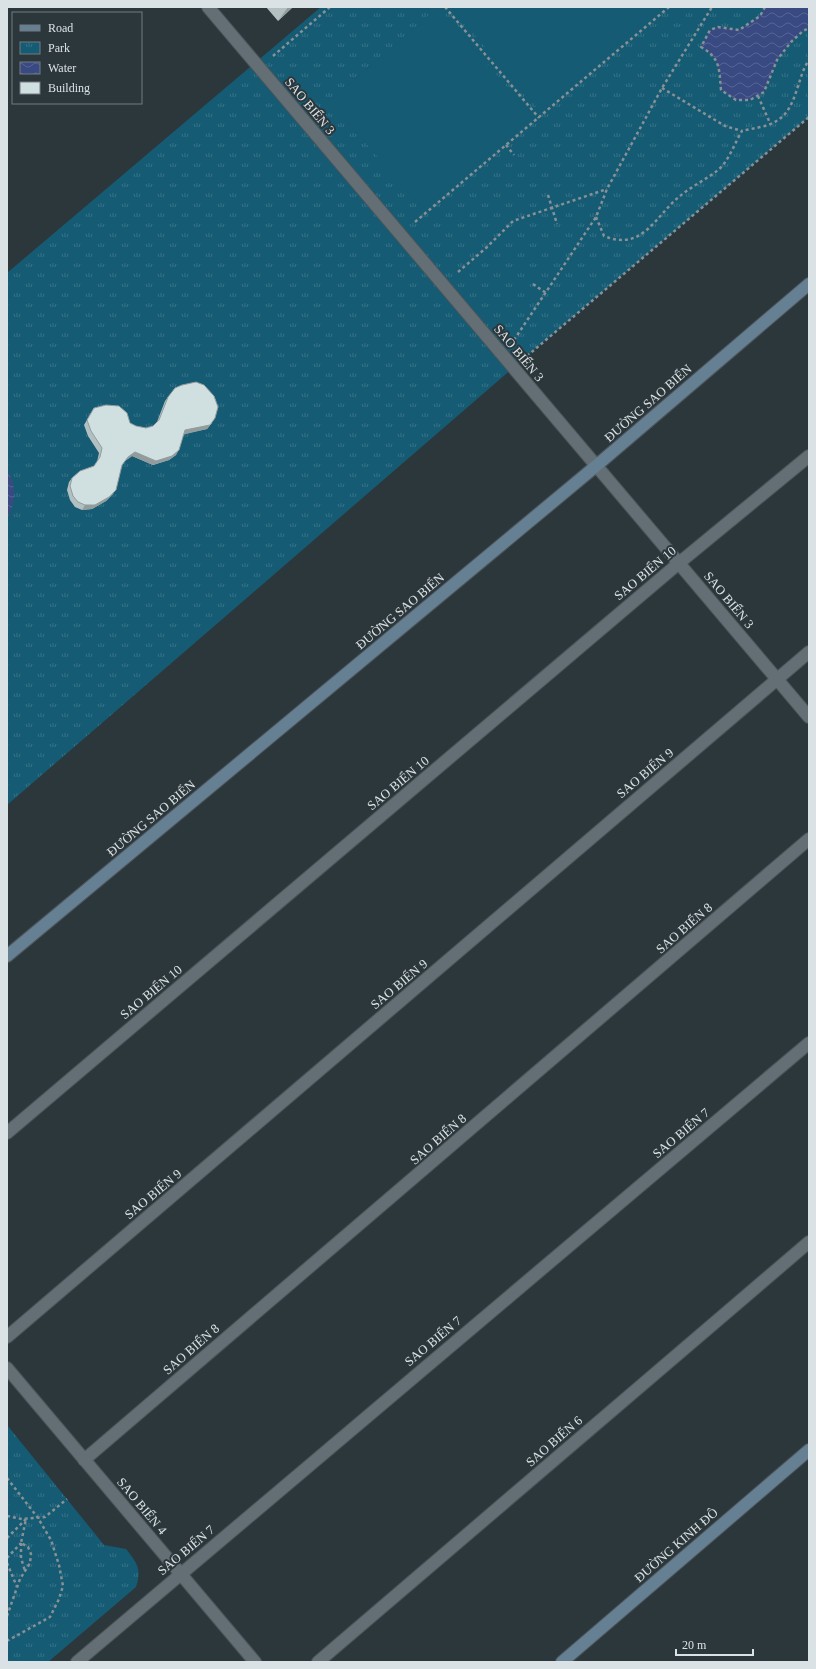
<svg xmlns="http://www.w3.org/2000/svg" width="816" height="1669" viewBox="0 0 816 1669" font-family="Georgia,serif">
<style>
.park{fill:url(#park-tufts)}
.pitch{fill:#155b74}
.water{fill:url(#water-waves)}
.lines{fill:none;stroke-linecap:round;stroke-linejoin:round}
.street-casing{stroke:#4c5559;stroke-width:14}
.secondary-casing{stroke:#4c5559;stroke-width:14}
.path{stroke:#889195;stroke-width:2.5;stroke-dasharray:3 3;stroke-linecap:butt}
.street{stroke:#636f74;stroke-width:12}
.secondary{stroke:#657f93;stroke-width:12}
.wall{fill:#b3c0c1}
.shaded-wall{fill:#929c9d}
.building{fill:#d0dfe0;stroke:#929c9d}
.labels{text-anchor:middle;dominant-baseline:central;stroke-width:4;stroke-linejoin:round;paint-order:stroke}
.street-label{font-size:13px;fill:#dbe2e5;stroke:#2c373c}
</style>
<defs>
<pattern id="park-tufts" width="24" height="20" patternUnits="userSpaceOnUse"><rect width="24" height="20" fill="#155b74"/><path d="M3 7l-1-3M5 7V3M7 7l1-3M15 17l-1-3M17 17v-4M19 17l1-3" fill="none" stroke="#367288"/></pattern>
<pattern id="water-waves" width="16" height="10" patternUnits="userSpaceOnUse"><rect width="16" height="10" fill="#394a83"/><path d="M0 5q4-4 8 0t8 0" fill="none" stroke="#556494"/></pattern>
</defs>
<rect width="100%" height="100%" fill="#2c373c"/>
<path class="park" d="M321 7H809V117L521 361 7 805V273Z
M7 1425 104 1545 126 1549C137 1563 142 1569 136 1587L48 1662H7Z"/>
<path class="pitch" d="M438 7 532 116 422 209 330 101Z
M451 7H659L540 111Z"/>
<path class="water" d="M765 7H809V28L803 31 791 42 777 60 764 92 750 100H736L721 90C719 70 721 58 701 47L710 30 718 27 739 30 760 16Z
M7 470C17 486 16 503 7 519Z"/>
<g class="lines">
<g class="street-casing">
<path id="street" d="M208 7 809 717
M7 1133 679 563 809 456
M7 1337 809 652
M7 1368 255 1662
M84 1460 809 839
M77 1662 809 1043
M318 1662 809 1242"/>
</g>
<g class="secondary-casing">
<path id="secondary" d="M7 956 596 466 809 284
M562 1662 809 1450"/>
</g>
<path class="path" d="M445 7 539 118
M765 7 760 16 739 30 718 27 710 30 701 47C721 58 719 70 721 90L736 100H750L764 92 777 60 791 42 803 31 809 28
M273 56 330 7
M662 88 725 126 742 131
M758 96 770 123
M506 145 514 155
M548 195 557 224
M596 217 604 236C643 252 655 216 680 196 692 186 707 179 718 170 729 161 735 142 742 131 753 128 769 127 778 120 797 108 797 77 809 60
M415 222 669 7
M458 272 486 248 513 221 607 189
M533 284 546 293
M514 340 596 217 607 189 662 88 712 7
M527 356 809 117
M7 1478 38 1518 51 1540 59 1565 63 1586 59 1599 50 1617 7 1641
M7 1516 22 1519 45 1517 67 1499
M7 1538 26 1519
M21 1543V1558L25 1571
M7 1558 21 1543
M7 1563 17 1587
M7 1616 20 1579 30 1563 31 1554 28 1547 21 1543 26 1519"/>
<use href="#street" class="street"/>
<use href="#secondary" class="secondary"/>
</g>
<path class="wall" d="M266 7H293L278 21Z
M168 397 212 423 207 429 183 434 176 455 169 460 153 465 132 456 125 461 122 465 113 494 106 501 92 509 82 510 75 507 70 500 67 490 69 482 72 478 94 467 97 462 99 453 88 436 84 425 94 408 130 423 136 426 146 428 153 426 157 422 165 401Z"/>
<path class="shaded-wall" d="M288 7H293L278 21Z
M215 418 207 429 182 435 185 430Z
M179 450 176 455 169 460 153 465 132 456 125 461 128 457 135 452Z
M116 490 106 501 92 509 82 510 85 505Z"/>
<path class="building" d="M196 382 204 385 214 396 218 407 215 418 210 425 185 430 179 450 172 456 156 461 135 452 128 457 122 465 116 490 109 497 95 505H85L78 502 73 496 70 486 72 478 80 471 94 466 100 457 102 448 91 431 87 420 94 408 106 405 119 406 127 413 130 423 136 426 146 428 153 426 159 420 168 397 175 388 182 385Z"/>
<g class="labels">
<g class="street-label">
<text transform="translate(310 106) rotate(50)">SAO BIỂN 3</text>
<text transform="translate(519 353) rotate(50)">SAO BIỂN 3</text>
<text transform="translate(648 403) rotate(-41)">ĐƯỜNG SAO BIỂN</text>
<text transform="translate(645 573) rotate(-40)">SAO BIỂN 10</text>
<text transform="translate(729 600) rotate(50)">SAO BIỂN 3</text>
<text transform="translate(400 611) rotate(-40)">ĐƯỜNG SAO BIỂN</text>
<text transform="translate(645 773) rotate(-40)">SAO BIỂN 9</text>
<text transform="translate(398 783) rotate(-40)">SAO BIỂN 10</text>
<text transform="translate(151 818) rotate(-40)">ĐƯỜNG SAO BIỂN</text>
<text transform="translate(684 928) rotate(-41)">SAO BIỂN 8</text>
<text transform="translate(399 984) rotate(-40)">SAO BIỂN 9</text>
<text transform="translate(151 992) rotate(-40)">SAO BIỂN 10</text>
<text transform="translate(681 1133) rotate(-40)">SAO BIỂN 7</text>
<text transform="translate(438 1139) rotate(-41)">SAO BIỂN 8</text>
<text transform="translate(153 1194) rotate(-40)">SAO BIỂN 9</text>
<text transform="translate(433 1341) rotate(-40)">SAO BIỂN 7</text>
<text transform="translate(191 1349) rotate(-41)">SAO BIỂN 8</text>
<text transform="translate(554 1441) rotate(-41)">SAO BIỂN 6</text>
<text transform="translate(142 1506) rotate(50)">SAO BIỂN 4</text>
<text transform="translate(676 1545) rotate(-41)">ĐƯỜNG KINH ĐÔ</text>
<text transform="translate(186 1550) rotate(-40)">SAO BIỂN 7</text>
</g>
</g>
<rect width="816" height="1669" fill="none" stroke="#dbe2e5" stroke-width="16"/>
<rect x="12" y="12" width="130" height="92" fill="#2c373c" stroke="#727b80"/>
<rect x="20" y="25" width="20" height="6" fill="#657f93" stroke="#727b80"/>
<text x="48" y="32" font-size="12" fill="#dbe2e5">Road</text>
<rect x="20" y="42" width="20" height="12" fill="url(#park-tufts)" stroke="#727b80"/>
<text x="48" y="52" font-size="12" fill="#dbe2e5">Park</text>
<rect x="20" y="62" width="20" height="12" fill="url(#water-waves)" stroke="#727b80"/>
<text x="48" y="72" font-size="12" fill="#dbe2e5">Water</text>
<rect x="20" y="82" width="20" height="12" fill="#d0dfe0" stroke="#727b80"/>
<text x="48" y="92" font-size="12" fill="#dbe2e5">Building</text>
<path d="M676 1649v6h77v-6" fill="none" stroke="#dbe2e5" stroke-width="2"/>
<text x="682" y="1649" font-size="12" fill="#dbe2e5" stroke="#2c373c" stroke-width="3" paint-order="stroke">20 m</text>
</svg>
